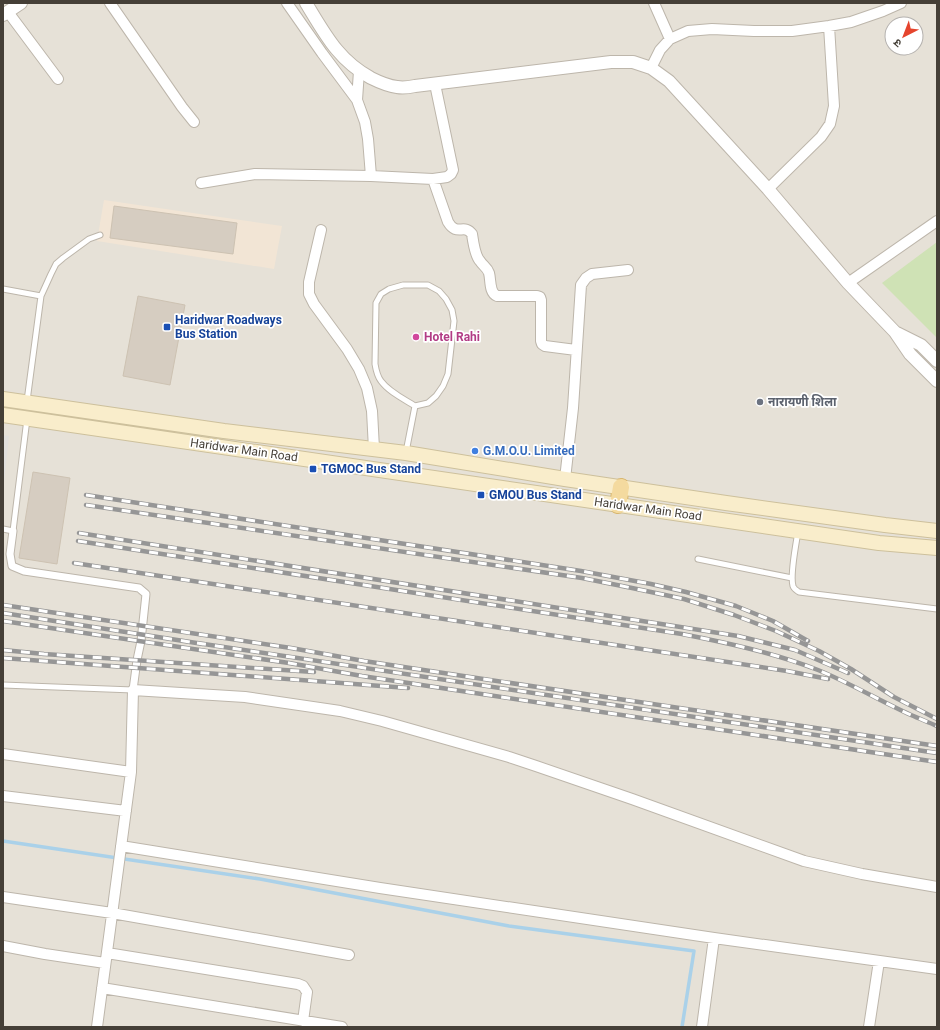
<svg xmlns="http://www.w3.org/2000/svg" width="940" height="1030" viewBox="0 0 940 1030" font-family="Roboto,'Noto Sans Devanagari',sans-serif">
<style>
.residential{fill:#e6e1d7;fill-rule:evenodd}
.commercial{fill:#f2e5d5}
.green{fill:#cfe2b5}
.parking{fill:#e1dfdc}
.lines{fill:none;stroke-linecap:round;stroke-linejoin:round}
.stream{stroke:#aad1e9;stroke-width:3.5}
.building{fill:#d6cdc1;stroke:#cdc2b2}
.service-casing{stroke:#bdb6ab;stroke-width:7}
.pedestrian-casing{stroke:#bdb6ab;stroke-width:9}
.minor-casing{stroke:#bdb6ab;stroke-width:12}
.tertiary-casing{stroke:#bdb6ab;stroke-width:14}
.secondary-casing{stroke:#cdc09c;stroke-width:16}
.primary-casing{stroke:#d8b770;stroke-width:18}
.service{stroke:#fff;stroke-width:5}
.pedestrian{stroke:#fff;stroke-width:7}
.minor{stroke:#fff;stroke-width:10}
.tertiary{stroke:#fff;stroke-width:12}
.secondary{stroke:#f9edcb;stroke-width:14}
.primary{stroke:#f4da9f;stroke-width:16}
.rail-casing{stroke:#969696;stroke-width:4.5}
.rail{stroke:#fff;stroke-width:3;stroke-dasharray:9;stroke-linecap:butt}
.transit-dot{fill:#1a4fb4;stroke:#fff;stroke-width:1.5}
.hotel-dot{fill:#d1479c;stroke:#fff;stroke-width:1.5}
.worship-dot{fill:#6b7280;stroke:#fff;stroke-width:1.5}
.shop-dot{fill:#3f7fe0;stroke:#fff;stroke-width:1.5}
.labels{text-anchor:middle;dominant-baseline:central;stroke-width:3.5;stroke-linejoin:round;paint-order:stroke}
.transit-label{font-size:12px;font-weight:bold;fill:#164399;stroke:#fff;text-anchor:start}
.hotel-label{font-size:12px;font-weight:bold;fill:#b23c85;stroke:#fff;text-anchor:start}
.worship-label{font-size:12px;font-weight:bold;fill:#5b616d;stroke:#fff;text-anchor:start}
.street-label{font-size:12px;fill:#453f37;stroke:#fff}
.shop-label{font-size:12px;font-weight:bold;fill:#366cbe;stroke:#fff;text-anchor:start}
</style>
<rect width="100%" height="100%" fill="#f2efe8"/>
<path class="residential" d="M3 3H937V1027H3ZM892 24H916V48H892Z"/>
<path class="commercial" d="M104 200 282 226 274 269 97 241Z"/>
<path class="green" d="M937 242V338L882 283Z"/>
<path class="parking" d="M3 435 9 436 3 493Z"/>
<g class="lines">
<path class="stream" d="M3 841 260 879 509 926 694 951 682 1027"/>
</g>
<path class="building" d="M114 206 237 223 233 254 110 238Z
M138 296 185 305 170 385 123 376Z
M33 472 70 478 57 564 19 558Z"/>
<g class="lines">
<g class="service-casing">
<path id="service" d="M3 289 41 296
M27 401 41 296 51 274 56 264 63 258 89 239 100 235
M406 452 415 406 428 403 436 396 443 386 448 374 454 321 452 310 446 299 439 291 428 285H403L389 289 381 294 376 303 375 364C376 370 377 376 381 381 389 392 404 399 415 406
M3 529 13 531 27 419
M798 532C796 543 790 576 793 586 794 589 796 590 799 592L937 609
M698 559 792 578
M3 685 133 690"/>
</g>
<g class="pedestrian-casing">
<path id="pedestrian" d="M13 531 10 554 12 566 24 571 139 588 146 594 141 641 137 660 133 690"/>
</g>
<g class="minor-casing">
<path id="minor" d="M110 3 182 107 194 122
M287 3 322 53 357 100 365 122 368 139 371 176
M654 3 670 39
M8 12 58 79
M651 68 660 50 670 39 688 31 712 29 754 31H792L829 26 851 22 883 11 901 3
M357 100 359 71
M433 179 448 222C457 237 464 223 472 234 473 241 475 256 480 261 483 266 487 267 489 273 491 280 489 293 497 296H537L540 297 541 300V341L542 344 545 346 576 350
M201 183 255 174 371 176 433 179 447 177 451 174 453 170 435 84
M768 189 821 137 830 124 834 106 829 26
M321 230 309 282V294L314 304 347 349 359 369 367 388 372 411 374 449
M848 283 937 221
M565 479 573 408 581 285 586 278 592 274 628 270
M3 754 131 772
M3 796 126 811
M121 846 380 888 714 938 937 969
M3 897 112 913 349 955
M3 946 45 954 105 963
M107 953 298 984 303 986 307 992 303 1021
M102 988 342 1027
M97 1027 131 772 133 690 245 697 340 711 382 721 509 757 536 766 632 799 804 861 862 874 937 887
M702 1027 714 938
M869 1027 879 961"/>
</g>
<g class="tertiary-casing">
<path id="tertiary" d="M306 3C325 34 338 60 371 78 379 82 389 86 397 87 403 88 410 87 415 86L611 62H633L651 68 669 81 768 189 848 283 895 332 910 354 937 381
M3 15 21 3
M897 333 921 345 937 361"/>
</g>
<g class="secondary-casing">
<path id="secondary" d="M3 399 224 431 406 453 565 479 726 503 885 525 937 531
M3 415 879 543 937 548"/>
</g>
<g class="primary-casing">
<path id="primary" d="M618 505 621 487"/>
</g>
<use href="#service" class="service"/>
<use href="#pedestrian" class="pedestrian"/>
<use href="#minor" class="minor"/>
<use href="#tertiary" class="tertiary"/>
<use href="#secondary" class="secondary"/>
<use href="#primary" class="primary"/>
<g class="rail-casing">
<path id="rail" d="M86 495 581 571 651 584 686 592 736 606 773 621 808 641
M86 505 582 578 632 588 684 599 734 615 776 631 819 651 851 669 894 697 937 719
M79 533 738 636 795 650 848 673
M78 541 682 634C728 643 774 653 818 670 850 683 880 701 911 715 920 719 928 722 937 726
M74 563 787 671 828 679
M3 605 291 648 364 661 470 677 937 746
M3 613 203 644
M3 621 289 663 362 676 468 692 937 762
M197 643 937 753
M3 650 44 654 314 672
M3 658 408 688"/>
</g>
<use href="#rail" class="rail"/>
</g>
<g class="transit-dot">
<rect x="163" y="323" width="8" height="8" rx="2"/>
<rect x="309" y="465" width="8" height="8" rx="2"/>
<rect x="477" y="491" width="8" height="8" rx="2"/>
</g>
<circle class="hotel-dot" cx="416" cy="337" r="4"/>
<circle class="worship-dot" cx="760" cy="402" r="4"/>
<circle class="shop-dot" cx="475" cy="451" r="4"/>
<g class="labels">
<g class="transit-label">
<text x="175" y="320">Haridwar Roadways<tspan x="175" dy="14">Bus Station</tspan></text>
<text x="321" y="469">TGMOC Bus Stand</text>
<text x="489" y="495">GMOU Bus Stand</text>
</g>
<g class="hotel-label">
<text x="424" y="337">Hotel Rahi</text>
</g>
<g class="worship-label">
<text x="768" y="402">नारायणी शिला</text>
</g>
<g class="street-label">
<text transform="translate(244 450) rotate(8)">Haridwar Main Road</text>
<text transform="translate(648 509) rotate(8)">Haridwar Main Road</text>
</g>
<g class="shop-label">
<text x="483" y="451">G.M.O.U. Limited</text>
</g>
</g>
<rect width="940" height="1030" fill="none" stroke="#453f37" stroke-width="8"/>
<g transform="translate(904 36) rotate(222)"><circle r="19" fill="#ffffff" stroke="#b5b2af"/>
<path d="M0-3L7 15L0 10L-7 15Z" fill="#e5442d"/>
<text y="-6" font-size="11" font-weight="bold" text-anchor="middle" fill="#453f37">उ</text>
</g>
</svg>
